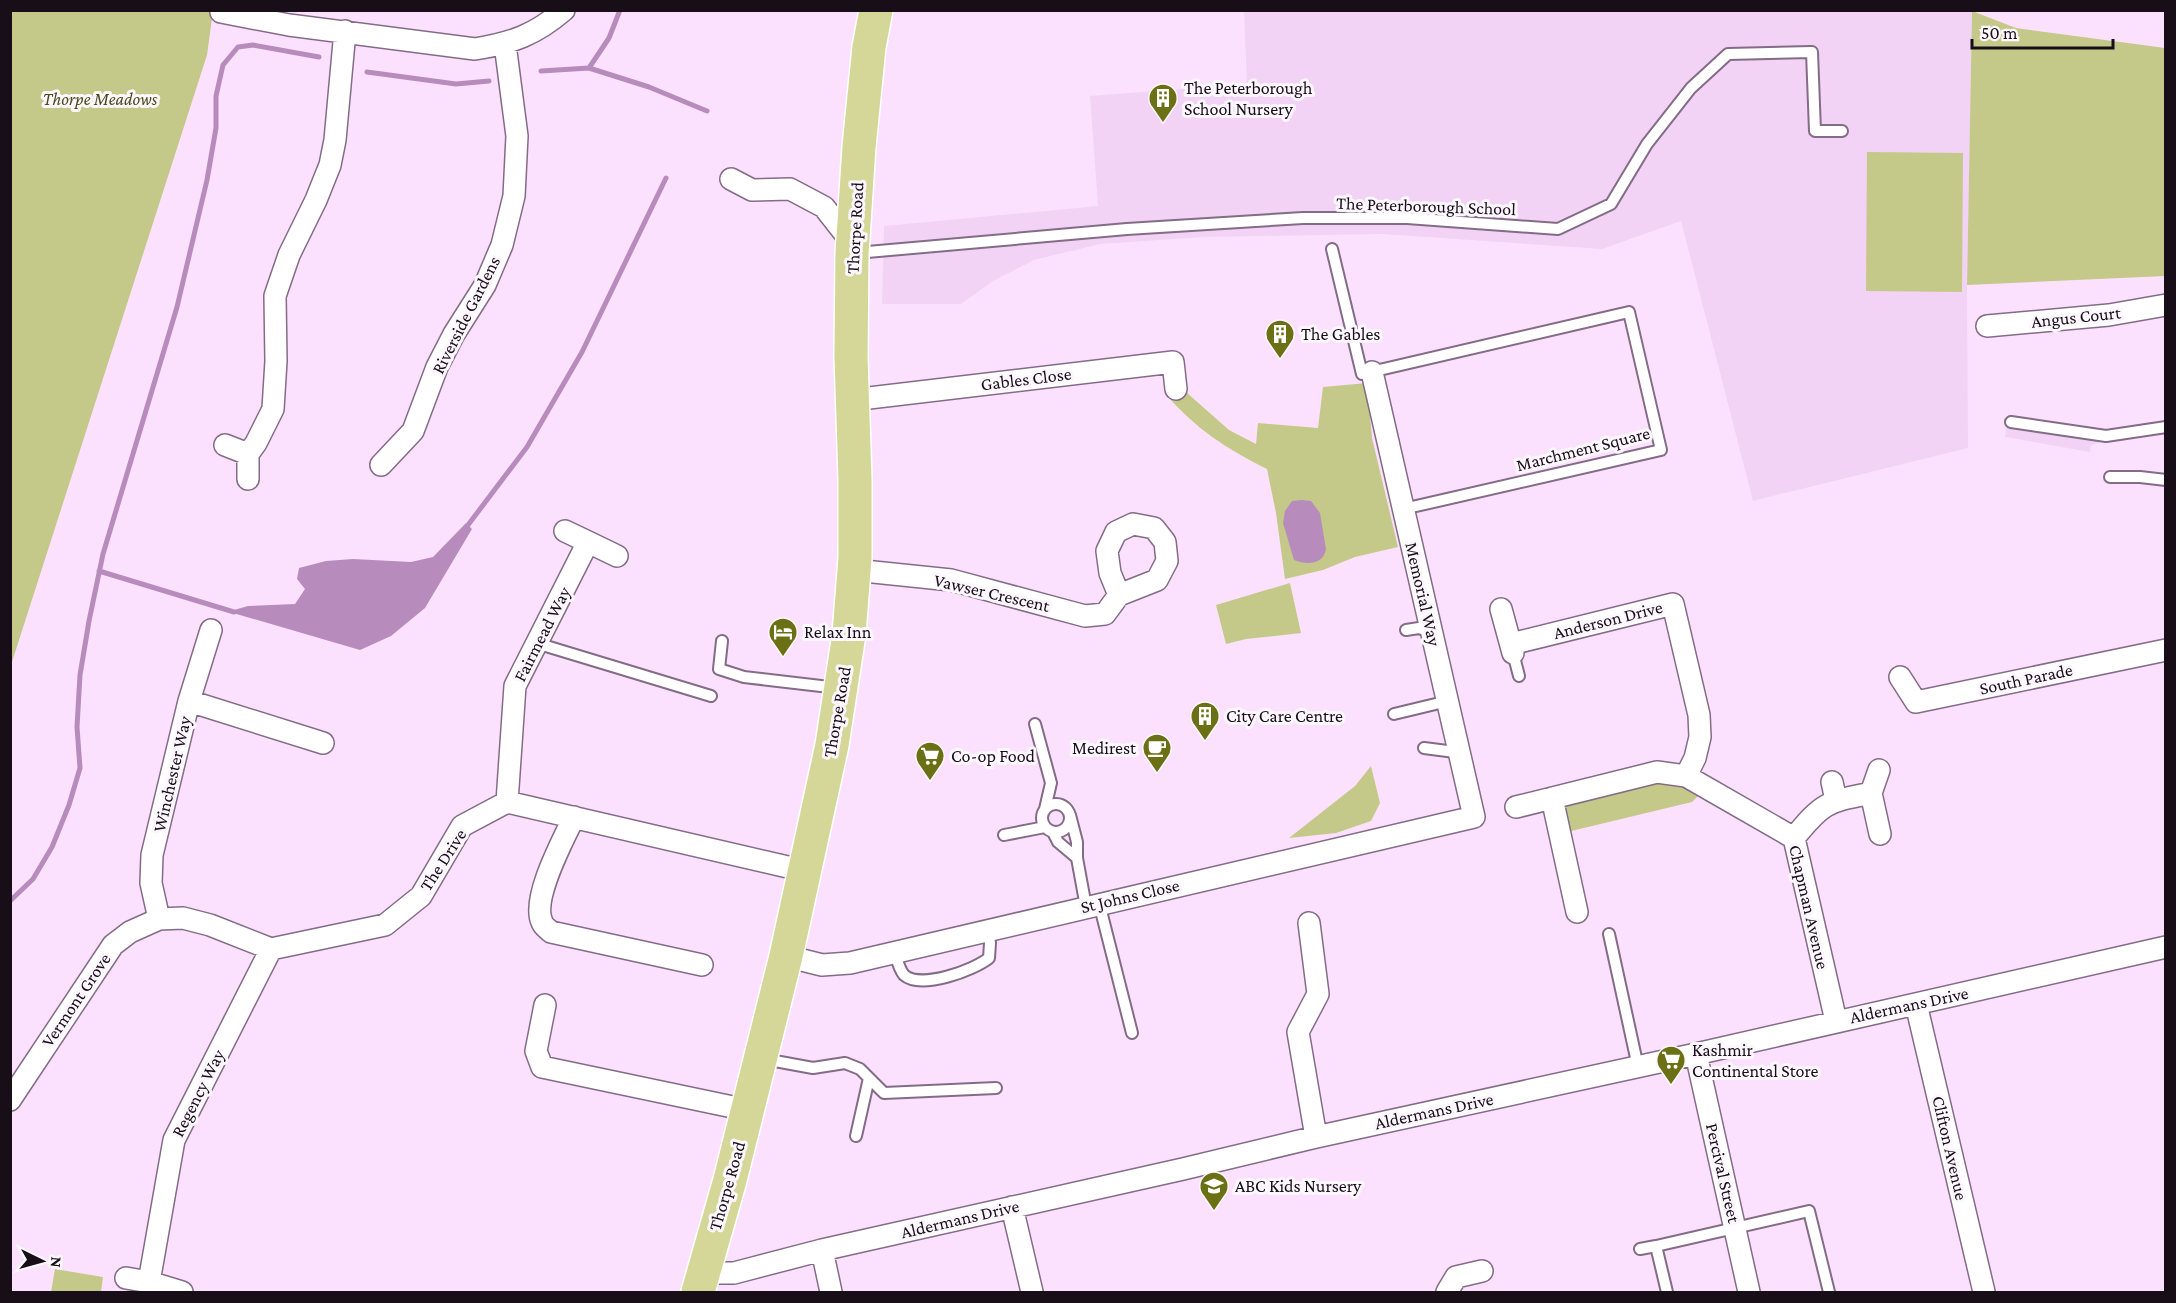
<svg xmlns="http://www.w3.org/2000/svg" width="2176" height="1303" viewBox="0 0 2176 1303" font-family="'Crimson Pro',serif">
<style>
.built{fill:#f2d3f5}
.green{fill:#c4c98a}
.water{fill:#b88bbd}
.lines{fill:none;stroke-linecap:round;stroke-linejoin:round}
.stream{stroke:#b88bbd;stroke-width:5}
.lane-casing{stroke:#836c86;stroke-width:14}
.street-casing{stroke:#836c86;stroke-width:24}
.primary-casing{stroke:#fff;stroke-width:36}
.lane{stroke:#fff;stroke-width:10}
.street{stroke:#fff;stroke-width:21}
.primary{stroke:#d4d797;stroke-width:33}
.labels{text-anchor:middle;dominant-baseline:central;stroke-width:6;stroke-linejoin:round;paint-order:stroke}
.poi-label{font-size:18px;fill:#170e18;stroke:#fcf7fd;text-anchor:start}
.park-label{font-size:18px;font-style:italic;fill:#494b1a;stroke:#fcf7fd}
.street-label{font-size:18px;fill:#170e18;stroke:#fcf7fd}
</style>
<rect width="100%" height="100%" fill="#fce1ff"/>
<path class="built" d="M1244 11H1972L1967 285 1968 448 1753 501 1681 221 1602 249 1382 234 1204 237 1100 244 1034 260 993 281 961 304H882L884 226 1098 206 1090 96 1247 84Z
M2008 416 2106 430 2105 441 2091 445 2090 452 2005 437Z"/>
<path class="green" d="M10 11H213L207 55 11 665Z
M1972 11 2016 28 2165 48V276L1967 285Z
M1867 152 1963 153 1962 292 1866 291Z
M1367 383 1372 438 1398 547 1355 557 1323 570 1285 579 1276 513 1267 469C1227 449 1194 428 1165 393L1186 392 1229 430 1256 444 1258 423 1318 428 1323 387Z
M1290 583 1301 633 1246 639 1226 644 1216 605Z
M1371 766 1380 803 1371 821 1336 833 1289 838 1355 786Z
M1657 775 1704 790 1692 802 1563 833 1556 801Z
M55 1269 103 1277 101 1292H51Z"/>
<path class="water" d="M1302 500 1311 501 1320 513 1326 549C1323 565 1307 565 1294 560L1283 523 1285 511 1292 501Z
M466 523 472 529 425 608 391 636 360 650 233 613 234 610 248 606 295 604 305 589 297 579 299 568 326 561 353 559 411 562 433 557Z"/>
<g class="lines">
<path class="stream" d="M589 68 649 87 707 111
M541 71 589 68 609 38 620 10
M367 72 456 84 489 81
M468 525 527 447 582 352 666 178
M99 571 234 612
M10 901 33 879 52 847 69 805 80 768 77 727 80 675 89 621 103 554 177 307 207 180 216 128V96L223 65 238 47 253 45 319 57"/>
<g class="lane-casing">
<path id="lane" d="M1332 249 1362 374 1629 312 1661 450 1403 509
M856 253 1127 229 1303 218H1407L1558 229 1611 204 1647 144 1691 88 1728 54 1812 52 1815 131H1842
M2011 422 2106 436 2166 427
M2110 477H2140L2166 480
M1406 630 1419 628 1431 632
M722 641 719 669 744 677 838 688
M536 643 711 696
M1513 653 1519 676
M1394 714 1448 701
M1035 724 1051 783 1045 809
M1424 748 1455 752 1460 755
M1042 818a14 14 0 1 1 28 0a14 14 0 1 1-28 0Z
M1070 815 1077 842V858L1086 907
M1053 832 1058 842 1077 858
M1004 835 1045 827
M1099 903 1132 1033
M1609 934 1638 1067
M895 953C897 960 899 969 904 975 921 990 974 970 989 958L990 943 988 930
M764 1059 813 1068 845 1063 860 1069 884 1093 996 1088
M856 1136 869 1078
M1656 1246 1809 1211 1829 1292
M1640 1249 1656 1246 1667 1292"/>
</g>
<g class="street-casing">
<path id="street" d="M221 12 289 25 475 49C512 43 535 35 564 10
M731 179 752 190 790 189 824 207 853 244
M1987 326 2109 315 2166 305
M852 400 1173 362 1176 389
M225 445 248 454
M381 465 413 431 437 367 454 334 485 285 502 245 514 196 517 136 505 44
M248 479V454L256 443 273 409 276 361 275 296 289 255 316 200 330 165 335 140 345 31
M565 531 588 542
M854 570 951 580 1085 616 1105 614 1119 595 1157 580 1167 561 1165 542 1154 528 1133 524 1116 532 1107 551 1110 573 1119 595
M1501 609 1513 653
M1511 644 1673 604 1699 715 1700 737 1695 758 1686 776
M1900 677 1916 702 2166 650
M189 701 323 743
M1879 770 1871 793 1880 834
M1832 782 1836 800
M1552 798 1577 912
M507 802 515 686 588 542 617 556
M1516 807 1657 772 1686 776 1794 838 1836 1021
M574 817C563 840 531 899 542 922 543 926 548 929 551 932L702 965
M1794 838C1823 802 1827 802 1871 793
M159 919 151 883 152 855 189 701 211 630
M1309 923 1318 994 1298 1032 1316 1137
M786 956 822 965 850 963 1474 817 1372 372
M1916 1004 1984 1292
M545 1005 536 1051 542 1067 747 1110
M1696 1054 1749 1292
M10 1100 113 945 130 932 159 919 183 918 210 925 271 949 385 925 421 896 462 826 507 802 805 871
M1012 1207 1032 1292
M822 1250 831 1292
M704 1273H734L822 1250 1183 1169 1316 1137 1696 1054 2166 947
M126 1278 149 1282 174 1140 271 949
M149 1282 182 1292
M1447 1292 1456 1277 1482 1271"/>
</g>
<g class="primary-casing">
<path id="primary" d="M698 1292 730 1180 786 956 832 745 849 634 855 558V479L851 357 852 253 859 147 869 47 876 10"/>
</g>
<use href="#lane" class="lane"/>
<use href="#street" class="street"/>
<use href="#primary" class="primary"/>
</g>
<defs>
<g id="building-pin" transform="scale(1.5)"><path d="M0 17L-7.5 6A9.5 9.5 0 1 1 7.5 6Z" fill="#6c7015" stroke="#fcf7fd"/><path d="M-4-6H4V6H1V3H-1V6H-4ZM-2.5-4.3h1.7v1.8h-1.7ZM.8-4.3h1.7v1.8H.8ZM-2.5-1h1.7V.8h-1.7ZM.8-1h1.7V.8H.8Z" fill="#fff"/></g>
<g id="hotel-pin" transform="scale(1.5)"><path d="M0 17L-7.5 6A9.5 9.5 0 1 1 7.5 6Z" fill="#6c7015" stroke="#fcf7fd"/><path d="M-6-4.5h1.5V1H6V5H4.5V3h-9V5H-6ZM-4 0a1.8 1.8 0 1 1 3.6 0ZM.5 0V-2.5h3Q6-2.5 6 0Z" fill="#fff"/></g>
<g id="cafe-pin" transform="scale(1.5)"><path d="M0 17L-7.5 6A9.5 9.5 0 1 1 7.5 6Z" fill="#6c7015" stroke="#fcf7fd"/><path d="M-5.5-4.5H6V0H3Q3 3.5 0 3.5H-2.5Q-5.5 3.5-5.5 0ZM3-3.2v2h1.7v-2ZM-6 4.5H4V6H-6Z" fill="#fff"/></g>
<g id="supermarket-pin" transform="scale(1.5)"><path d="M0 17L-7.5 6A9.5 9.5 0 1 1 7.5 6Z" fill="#6c7015" stroke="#fcf7fd"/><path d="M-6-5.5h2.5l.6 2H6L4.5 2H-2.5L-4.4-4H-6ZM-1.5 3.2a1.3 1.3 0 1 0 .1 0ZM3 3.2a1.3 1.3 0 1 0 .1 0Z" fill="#fff"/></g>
<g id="school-pin" transform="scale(1.5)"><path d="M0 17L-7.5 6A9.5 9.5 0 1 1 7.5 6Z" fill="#6c7015" stroke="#fcf7fd"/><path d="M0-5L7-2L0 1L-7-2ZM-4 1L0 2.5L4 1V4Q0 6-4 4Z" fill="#fff"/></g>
</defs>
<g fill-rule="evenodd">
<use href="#building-pin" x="1163" y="98"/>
<use href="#building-pin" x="1280" y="334"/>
<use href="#hotel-pin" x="783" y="632"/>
<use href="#building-pin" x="1205" y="716"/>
<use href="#cafe-pin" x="1157" y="748"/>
<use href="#supermarket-pin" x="930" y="756"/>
<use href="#supermarket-pin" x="1671" y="1060"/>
<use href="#school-pin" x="1214" y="1186"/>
</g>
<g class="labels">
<g class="poi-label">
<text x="1184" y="88">The Peterborough<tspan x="1184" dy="21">School Nursery</tspan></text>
<text x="1301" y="334">The Gables</text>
<text x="804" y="632">Relax Inn</text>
<text x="1226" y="716">City Care Centre</text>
<text x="1136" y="748" text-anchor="end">Medirest</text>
<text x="951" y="756">Co-op Food</text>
<text x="1692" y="1050">Kashmir<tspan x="1692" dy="21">Continental Store</tspan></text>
<text x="1235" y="1186">ABC Kids Nursery</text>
</g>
<g class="park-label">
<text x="100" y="99">Thorpe Meadows</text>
</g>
<g class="street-label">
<text transform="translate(1426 206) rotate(2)">The Peterborough School</text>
<text transform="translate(855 228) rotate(-87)">Thorpe Road</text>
<text transform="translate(466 315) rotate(-63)">Riverside Gardens</text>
<text transform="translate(2076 317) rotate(-6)">Angus Court</text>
<text transform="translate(1026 379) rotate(-7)">Gables Close</text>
<text transform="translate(1583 449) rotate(-14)">Marchment Square</text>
<text transform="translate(992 593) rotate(13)">Vawser Crescent</text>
<text transform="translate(1423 594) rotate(77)">Memorial Way</text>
<text transform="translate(1608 620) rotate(-14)">Anderson Drive</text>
<text transform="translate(542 634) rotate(-63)">Fairmead Way</text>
<text transform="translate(2026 679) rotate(-12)">South Parade</text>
<text transform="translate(837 712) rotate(-80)">Thorpe Road</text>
<text transform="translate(172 774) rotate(-77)">Winchester Way</text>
<text transform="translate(443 860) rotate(-57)">The Drive</text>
<text transform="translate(1130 896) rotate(-13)">St Johns Close</text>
<text transform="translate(1809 907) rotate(77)">Chapman Avenue</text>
<text transform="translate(76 1000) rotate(-56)">Vermont Grove</text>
<text transform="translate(1909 1005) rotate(-12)">Aldermans Drive</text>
<text transform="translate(198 1093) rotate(-63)">Regency Way</text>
<text transform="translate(1434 1111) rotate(-12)">Aldermans Drive</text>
<text transform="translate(1950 1148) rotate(77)">Clifton Avenue</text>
<text transform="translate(1723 1173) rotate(77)">Percival Street</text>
<text transform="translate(727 1186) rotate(-74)">Thorpe Road</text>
<text transform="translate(960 1219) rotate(-13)">Aldermans Drive</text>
</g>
</g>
<rect width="2176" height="1303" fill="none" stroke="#170e18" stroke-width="24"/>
<g transform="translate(42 1261) rotate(95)" stroke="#fcf7fd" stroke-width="4.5" paint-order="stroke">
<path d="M0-4.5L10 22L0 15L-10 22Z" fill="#170e18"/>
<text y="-9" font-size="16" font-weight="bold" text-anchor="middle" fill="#170e18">N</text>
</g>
<path d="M1972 39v9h141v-9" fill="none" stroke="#170e18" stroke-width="3"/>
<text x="1981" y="39" font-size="18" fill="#170e18" stroke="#fcf7fd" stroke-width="4.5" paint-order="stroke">50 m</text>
</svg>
